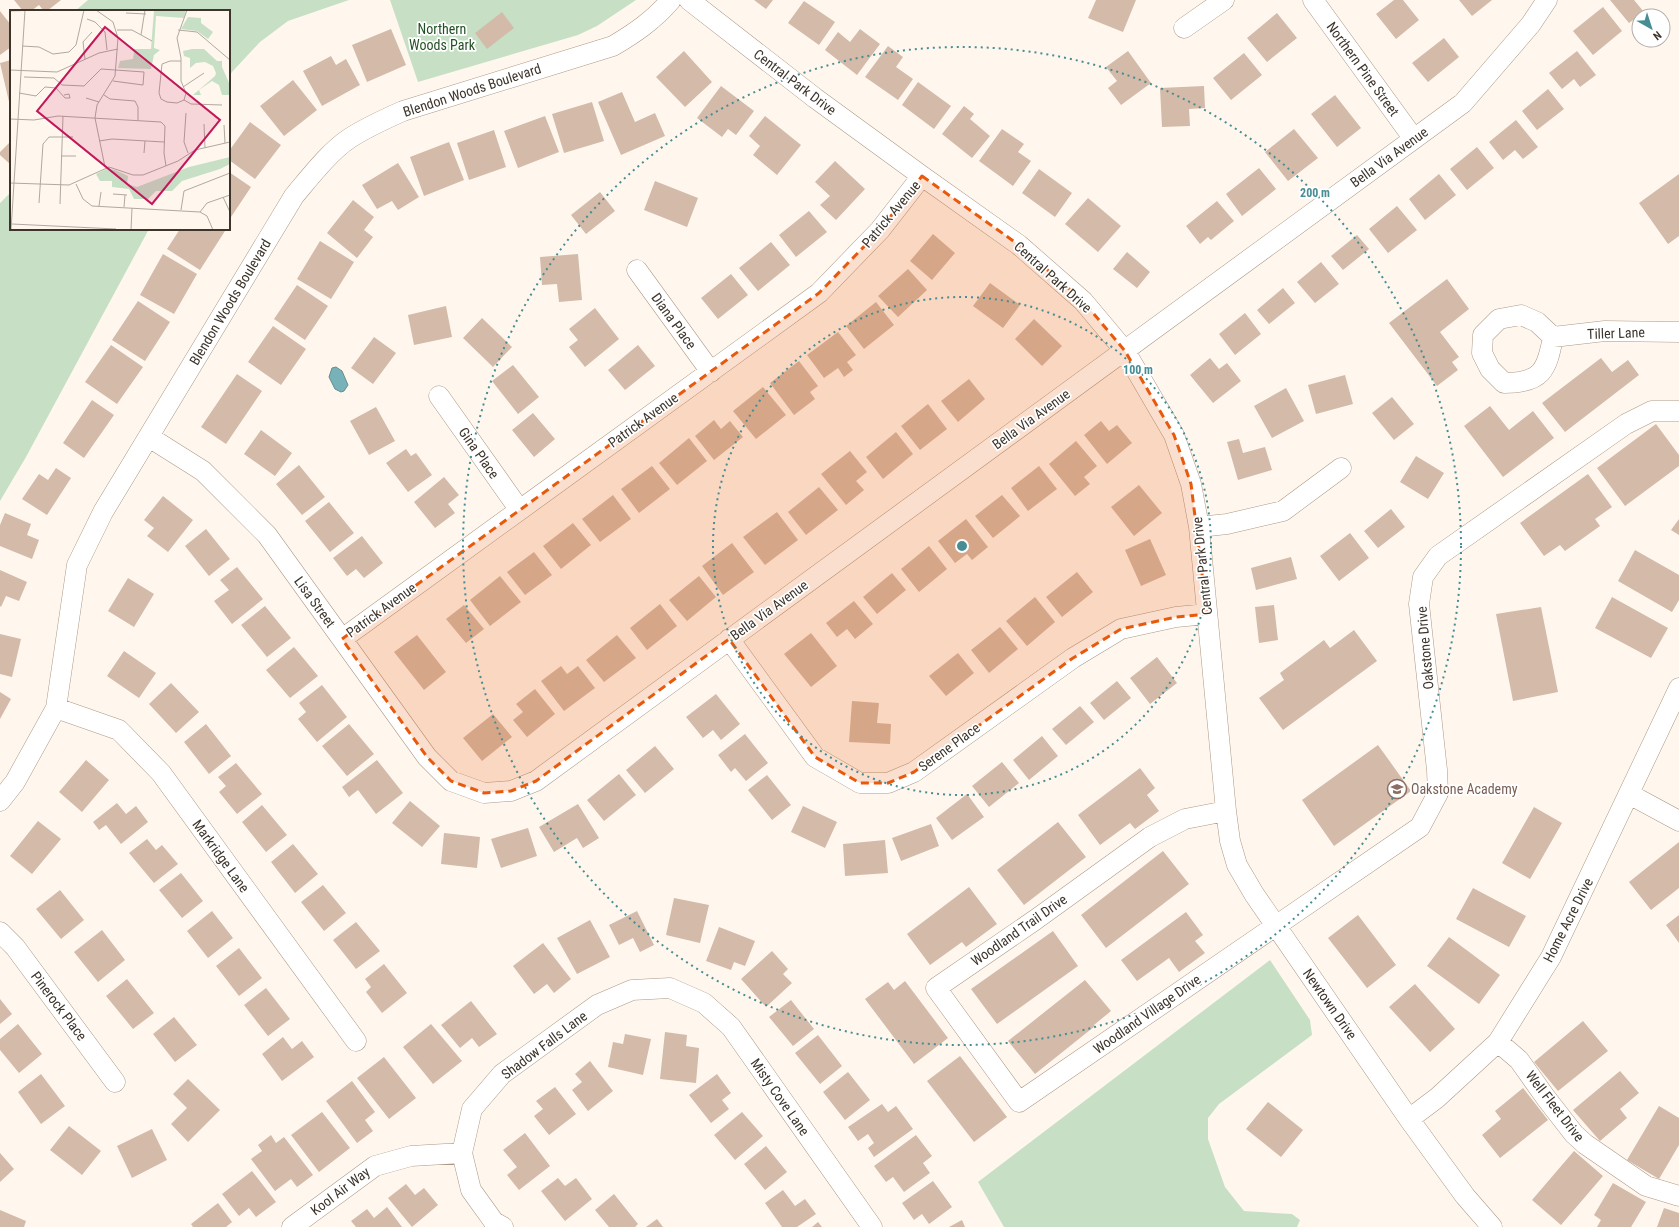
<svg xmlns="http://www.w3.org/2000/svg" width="1679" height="1227" viewBox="0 0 1679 1227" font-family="'Roboto Condensed',sans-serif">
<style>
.green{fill:#c7e0c5}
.water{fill:#78b2b9;stroke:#668c8f}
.building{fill:#d3baa9}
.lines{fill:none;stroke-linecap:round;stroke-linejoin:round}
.minor-casing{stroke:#ad9985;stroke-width:21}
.minor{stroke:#fff;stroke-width:20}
.marked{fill:#e8590c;fill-opacity:0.2;stroke:#e8590c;stroke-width:3;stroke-dasharray:8 5;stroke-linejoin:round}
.ring{fill:none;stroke:#468d94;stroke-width:2;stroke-dasharray:2 4}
.labels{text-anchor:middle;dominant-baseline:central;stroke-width:3.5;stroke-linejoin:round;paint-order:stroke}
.park-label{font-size:14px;fill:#215022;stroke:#fff}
.street-label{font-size:14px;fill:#3d352c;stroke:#fff}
.education-label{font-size:14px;fill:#785e54;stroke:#fff;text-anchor:start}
.inset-road{fill:none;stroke:#b1a9a0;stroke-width:1}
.view{fill:#c2185b;fill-opacity:0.15;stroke:#c2185b;stroke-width:2}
.inset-edge{fill:none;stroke:#3d352c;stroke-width:2}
.centre{fill:#468d94;stroke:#fff;stroke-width:2}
.ring-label{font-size:12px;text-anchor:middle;font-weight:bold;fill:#468d94;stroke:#fff;stroke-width:3.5;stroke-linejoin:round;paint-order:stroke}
</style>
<rect width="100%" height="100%" fill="#fff7ee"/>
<path class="green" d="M88 0H349L288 21 260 42 232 72 229 77V11H75Z
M390 0H636L597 26 578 35 418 82Z
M11 192V229H149L26 457 0 501V203Z
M1270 960 1310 1020 1312 1035 1219 1104 1208 1118V1139L1225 1187 1244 1211 1292 1214 1300 1220 1297 1227H1004L978 1182Z"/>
<path class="water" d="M336 367 342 371 348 385 344 391 341 392 335 389 329 377 332 368Z"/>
<path class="building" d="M14 0H61L47 11H44L39 5 31 11H23Z
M754 0H773L766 9Z
M1096 0H1136L1123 32 1088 18Z
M1394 0H1403L1419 20 1396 39 1376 14Z
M1459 0H1492L1472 16Z
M1610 0H1634L1644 12 1629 23Z
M804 1 835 22 819 45 788 23Z
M1603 7 1622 31 1593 55 1573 31Z
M0 11 11 25V47L0 55Z
M502 12 514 28 487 49 475 33Z
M1277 13 1297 38 1267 62 1247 38Z
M391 29 406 65 367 82 352 45Z
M860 29 880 44 857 75 825 50 838 32 850 42Z
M1444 38 1459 57 1428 82 1412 63Z
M888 46 903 57 896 67 913 79 898 100 865 77Z
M684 51 712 82 685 107 656 77Z
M1128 51 1151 83 1121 105 1108 88 1117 81 1106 67Z
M1577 51 1596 75 1580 87 1574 79 1562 89 1549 73Z
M1244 53 1262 75 1231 100 1213 78Z
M331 56 336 65 346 59 360 85 322 106 303 71Z
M11 60V106H10L0 63Z
M293 80 317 110 284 136 260 106Z
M918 82 951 106 934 129 902 105Z
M721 86 754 111 736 135 728 129 722 137 697 118Z
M1204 86 1205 108 1189 109 1190 126 1162 127 1160 88Z
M1548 89 1564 109 1537 130 1522 111Z
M622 92 635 122 655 113 665 136 621 155 598 102Z
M1335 95 1361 128 1337 147 1311 114Z
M592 102 604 141 564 153 552 114Z
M964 106 974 114 970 119 990 136 972 158 942 134Z
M545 116 559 152 518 168 504 131Z
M765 116 801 145 777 175 753 155 760 146 749 136Z
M1516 120 1538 147 1523 159 1515 150 1503 160 1489 142Z
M250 122 281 145 255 179 229 160V151Z
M1002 129 1024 144 1018 152 1031 161 1013 186 979 161Z
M1294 129 1318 158 1288 181 1265 152Z
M494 130 506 167 469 180 457 143Z
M11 141V165L0 155V152Z
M449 142 464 180 424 196 410 157Z
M1477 147 1494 168 1467 190 1450 169Z
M835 161 865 189 836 220 820 205 830 196 815 182Z
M398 163 419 197 398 210 392 201 377 209 362 185Z
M1259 168 1276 189 1242 216 1226 194Z
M1039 169 1072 193 1055 217 1022 193Z
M229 172 251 187 229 220Z
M1439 174 1456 195 1425 220 1409 199Z
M1679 174V236L1668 244 1639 203Z
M655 181 698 198 687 227 644 210Z
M600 192 615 211 586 234 571 215Z
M1088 198 1121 226 1098 252 1065 224Z
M353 200 374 217 364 230 373 237 357 258 327 233Z
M1217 201 1234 221 1211 240 1208 237 1200 244 1186 226Z
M1397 206 1417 230 1388 253 1369 229Z
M809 211 827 232 796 257 779 235Z
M180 229H223L225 231 200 270 167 249Z
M933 234 955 253 932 280 910 261Z
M1357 235 1369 249 1343 270 1331 256Z
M320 241 354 262 331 299 297 279Z
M771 242 790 265 758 291 739 268Z
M1127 252 1150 272 1137 288 1113 269Z
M163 254 197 274 174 314 140 295Z
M578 254 582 300 559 302 557 284 542 285 540 257Z
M1321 262 1339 284 1315 303 1297 282Z
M908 269 927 290 898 317 878 296Z
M731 274 748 295 718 319 701 298Z
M1447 279 1469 309 1440 332 1459 357 1452 362 1458 370 1437 386 1389 323Z
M990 283 1020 305 1003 328 973 306Z
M297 285 328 306 305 340 274 319Z
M1283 288 1295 303 1269 324 1257 310Z
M138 301 170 322 145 361 112 340Z
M876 302 894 325 864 349 846 326Z
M446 306 452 337 414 345 408 315Z
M595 308 619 339 585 367 569 347 578 340 569 329Z
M1245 313 1261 334 1235 355 1219 334Z
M482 318 512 347 493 367 463 338Z
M1034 319 1062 346 1042 366 1015 339Z
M273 326 306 349 281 385 248 362Z
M838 332 856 355 847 362 853 370 844 377 838 368 824 378 807 355Z
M374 337 396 353 373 384 351 368Z
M111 345 143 367 117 404 85 382Z
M638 345 655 366 625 390 608 370Z
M1210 358 1219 369 1227 363 1241 381 1213 403 1190 375Z
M1601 358 1612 372 1628 360 1639 375 1565 432 1542 403Z
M799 361 818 386 810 392 815 399 794 415 770 383Z
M513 365 539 397 518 414 492 381Z
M237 374 262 391 226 444 201 427Z
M1345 375 1353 404 1316 414 1308 385Z
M969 379 985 399 958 422 941 401Z
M763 387 786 415 756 439 733 411Z
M1286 388 1304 421 1272 438 1254 406Z
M1392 397 1414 424 1394 440 1372 413Z
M92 400 114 415 84 458 63 443Z
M928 404 947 429 920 450 901 426Z
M1490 406 1509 430 1533 411 1554 438 1503 477 1464 426Z
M376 407 395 441 369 455 350 421Z
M533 413 555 439 534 457 512 430Z
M714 420 721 429 730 421 743 437 714 460 695 436Z
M1101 421 1109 431 1117 425 1132 443 1107 464 1084 435Z
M1656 424 1679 455V466L1625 506 1597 468Z
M261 430 292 453 275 476 244 454Z
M896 432 913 454 883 479 866 457Z
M689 438 707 461 677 485 659 463Z
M1239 439 1243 453 1265 447 1272 470 1238 480 1227 442Z
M1076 441 1097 466 1084 477 1090 484 1075 496 1049 464Z
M406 449 411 456 416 453 432 475 408 492 386 463Z
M850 451 867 472 856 481 864 490 846 505 821 474Z
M1416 456 1444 473 1428 499 1400 482Z
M299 465 325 497 302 515 276 484Z
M652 466 670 489 639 513 621 489Z
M1039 466 1057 489 1028 511 1011 488Z
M56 468 71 478 47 515 22 499 39 474 48 480Z
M1588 474 1612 507 1595 519 1600 526 1565 551 1560 545 1544 556 1520 523Z
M444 477 459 495 448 504 455 513 435 528 414 502Z
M1139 485 1162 513 1134 536 1111 507Z
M819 487 838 510 806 535 788 512Z
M613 495 631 519 600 542 582 519Z
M1002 495 1020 516 993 538 975 516Z
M163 496 193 520 168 552 147 536 154 528 144 520Z
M329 502 354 533 330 552 305 521Z
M1391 509 1405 527 1378 548 1364 531Z
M777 512 798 540 765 565 743 537Z
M5 513 31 524 27 535 39 540 32 559 0 546V525Z
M966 519 988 547 972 560 967 554 955 563 938 541Z
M1679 519V535L1671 530Z
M573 523 591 545 561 569 543 546Z
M206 529 230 559 209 576 185 546Z
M1350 533 1369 558 1339 581 1320 556Z
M362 536 383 563 364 578 356 569 347 576 333 558Z
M1150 539 1166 575 1141 586 1125 550Z
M732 543 754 572 723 595 702 566Z
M929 546 947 569 919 592 901 569Z
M1635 550 1679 575V600L1672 612 1618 581Z
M534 552 552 575 525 595 507 572Z
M1291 557 1297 579 1256 590 1251 568Z
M237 567 263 599 232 624 214 601 229 590 220 580Z
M0 570 27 582 19 601 6 596 1 607 0 606Z
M1077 572 1093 592 1062 617 1046 597Z
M892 573 906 590 877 614 863 597Z
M500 576 521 602 490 626 470 600Z
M699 576 716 597 687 621 669 600Z
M128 578 154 594 134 627 108 611Z
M1035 597 1055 622 1027 646 1006 621Z
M1612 597 1668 628 1651 658 1595 628Z
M854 601 873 624 855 639 847 629 837 637 826 623Z
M660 604 677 626 647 650 630 628Z
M464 605 484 629 466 643 446 619Z
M1274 605 1278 640 1259 643 1255 607Z
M265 606 291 638 267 657 241 625Z
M1541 607 1558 692 1513 701 1496 614Z
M1000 627 1018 649 989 673 971 650Z
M1354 630 1377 661 1283 730 1259 698 1284 680 1280 673 1324 640 1330 648Z
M811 633 837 666 811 687 784 654Z
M0 634 21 639 12 677 0 674Z
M417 635 446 672 424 690 394 652Z
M617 635 636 658 604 682 586 660Z
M294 647 318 676 290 698 266 670Z
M124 651 156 673 139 698 107 676Z
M958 653 974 673 946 696 929 676Z
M1157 657 1177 683 1150 704 1130 678Z
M561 666 567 674 578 666 595 688 564 711 541 681Z
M1117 681 1131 698 1104 720 1090 703Z
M171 683 199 712 176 733 149 704Z
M322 685 347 717 317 742 298 719 306 712 299 703Z
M535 689 555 714 527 737 513 720 523 712 516 704Z
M0 692 11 699 0 719Z
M716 694 740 724 721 740 713 730 703 738 686 717Z
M852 701 879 703 877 723 891 724 890 744 849 742Z
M1080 706 1094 722 1066 745 1052 729Z
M493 714 512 737 482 761 463 738Z
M206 724 231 756 209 774 184 742Z
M349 724 374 754 347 776 322 746Z
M745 734 768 763 746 781 735 768 731 772 718 755Z
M1042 736 1058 756 1029 780 1013 760Z
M1378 745 1411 791 1334 846 1302 800Z
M655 746 674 769 645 793 626 770Z
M86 760 109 780 82 812 59 792Z
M377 760 403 793 376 814 358 790 349 797 342 787Z
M1002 762 1019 783 989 807 972 786Z
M236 763 262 794 237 814 219 792 226 786 218 777Z
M1140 768 1155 788 1147 795 1159 811 1135 829 1130 823 1100 845 1078 815Z
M619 774 636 795 604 821 587 800Z
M767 775 791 805 772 820 748 790Z
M967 794 984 817 952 840 936 818Z
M410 801 440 826 422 847 392 823Z
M117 803 126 814 136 806 148 822 121 844 106 825 99 830 93 822Z
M578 804 599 838 583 848 577 838 554 852 539 827Z
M262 805 287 835 266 852 242 822Z
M803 806 837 822 825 848 791 832Z
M1534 807 1562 823 1530 879 1502 863Z
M38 821 61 839 32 874 10 856Z
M1058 822 1086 857 1024 905 997 870Z
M931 824 939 846 901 861 892 838Z
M528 828 537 856 501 868 491 839Z
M444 833 480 837 477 868 441 864Z
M147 839 156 850 162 845 178 864 154 883 129 853Z
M885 840 888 873 845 876 843 844Z
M1679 842V888L1651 910 1629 882Z
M293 844 318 874 295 893 271 862Z
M1163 851 1189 884 1106 948 1081 915Z
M181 873 203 901 182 918 159 890Z
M323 885 346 913 324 931 301 902Z
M969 887 997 924 966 947 962 942 930 965 907 934Z
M1473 888 1526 916 1509 947 1456 919Z
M60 890 84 920 61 939 36 909Z
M674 898 709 905 700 943 666 935Z
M212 911 233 938 208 958 187 931Z
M637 911 654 945 640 952 633 938 619 945 609 925Z
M1186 912 1203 935 1195 941 1205 953 1179 972 1169 958 1137 981 1121 960Z
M1358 915 1396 965 1367 988 1328 938Z
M1679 915V943L1666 925Z
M590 920 610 957 577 974 557 938Z
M356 922 380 951 356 969 333 940Z
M719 927 755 941 745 966 734 962 731 970 706 961Z
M102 930 125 960 98 982 74 952Z
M1053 931 1078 966 997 1024 971 989Z
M1449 937 1500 975 1479 1004 1427 966Z
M543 943 571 979 554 993 547 984 534 994 513 966Z
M239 948 262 978 239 996 216 966Z
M772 951 788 969 783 974 792 983 766 1007 741 979Z
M384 964 407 993 382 1013 366 992 371 987 365 979Z
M127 979 154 1013 133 1029 106 996Z
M1085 980 1111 1011 1094 1025 1095 1026 1035 1074 1008 1041Z
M905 981 948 1038 914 1064 865 999 888 982 894 990Z
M1415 984 1455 1029 1430 1052 1389 1007Z
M266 988 290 1019 268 1036 244 1005Z
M0 999 12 1014 0 1024Z
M791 1000 814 1029 793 1046 769 1017Z
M471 1001 497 1034 479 1047 472 1038 460 1048 441 1025Z
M174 1017 197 1045 175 1062 153 1034Z
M1583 1021 1608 1051 1558 1091 1534 1062Z
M18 1024 42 1054 19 1073 0 1050V1039Z
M431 1024 462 1061 433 1084 403 1047Z
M665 1032 687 1035 686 1046 699 1048 696 1083 660 1079Z
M625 1034 651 1039 643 1075 608 1067 613 1042 623 1044Z
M818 1035 842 1066 820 1084 795 1053Z
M283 1037 292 1049 302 1041 314 1057 282 1081 262 1054Z
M960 1056 1007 1117 974 1142 927 1081Z
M384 1057 416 1098 389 1119 357 1078Z
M590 1061 613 1091 588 1111 572 1090 582 1082 575 1074Z
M1620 1071 1639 1093 1620 1109 1627 1118 1600 1141 1573 1110Z
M848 1072 870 1100 845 1120 823 1092Z
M41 1074 65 1106 41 1124 18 1092Z
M717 1074 731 1093 722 1100 729 1109 711 1123 689 1095Z
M188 1079 220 1110 188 1142 171 1124 187 1108 173 1094Z
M352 1081 375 1112 365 1120 373 1131 357 1143 326 1101Z
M555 1087 576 1114 549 1135 534 1116 543 1109 536 1101Z
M1523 1088 1548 1120 1500 1158 1482 1135 1501 1119 1495 1111Z
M1268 1102 1303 1130 1281 1157 1246 1129Z
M882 1104 888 1112 896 1106 913 1129 874 1157 868 1148 874 1143 868 1134 858 1141 848 1127Z
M1659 1106 1679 1118V1145L1659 1179 1627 1160Z
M322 1112 350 1148 319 1172 291 1135Z
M742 1112 763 1136 735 1160 714 1135Z
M69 1126 101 1151 82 1175 50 1150Z
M152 1129 167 1160 132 1178 117 1146Z
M525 1133 550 1166 519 1190 507 1175 517 1167 503 1150Z
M271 1135 276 1143 284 1137 313 1175 297 1187 291 1179 275 1191 251 1159 262 1151 258 1145Z
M916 1135 932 1156 923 1163 930 1173 904 1192 893 1177 886 1182 874 1166Z
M766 1146 787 1172 765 1190 744 1164Z
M1574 1151 1603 1176 1561 1225 1532 1200Z
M0 1153 14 1169 0 1182Z
M252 1171 276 1202 256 1217 249 1208 239 1216 222 1194Z
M558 1178 565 1186 576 1178 592 1199 565 1221 541 1191Z
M933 1181 952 1207 929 1224 922 1214 914 1220 902 1203Z
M1613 1183 1646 1202 1631 1227H1597L1601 1220 1594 1215Z
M406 1184 415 1195 424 1188 438 1205 412 1227 388 1198Z
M783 1190 795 1206 805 1199 816 1214 797 1227H782L765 1203Z
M614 1194 638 1224 635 1227H609L595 1210Z
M218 1203 232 1222 226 1227H193L191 1224Z
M387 1207 402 1227H356L351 1221 367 1209 374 1218Z
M1664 1208 1679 1213V1227H1657Z
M0 1210 26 1221 24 1227H0Z
M657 1219 663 1227H646Z
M962 1220 965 1227H949Z
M818 1222 822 1227H812Z"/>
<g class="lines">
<g class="minor-casing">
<path id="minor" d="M689 0 815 98 922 176 1019 245 1083 301 1125 351 1174 435 1191 484 1199 527 1226 811 1230 841 1237 865 1254 894 1409 1119 1465 1196 1492 1227
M1313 0 1414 139
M1184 28 1224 0
M637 270 711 372
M1553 337C1547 370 1542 383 1504 383L1490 369 1482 353 1483 335 1499 319 1521 315 1537 322 1553 337 1605 331 1679 332
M439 396 519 509
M149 437 203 471 267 535 427 757 451 781 484 793 511 791 536 781 1463 103 1531 24 1547 0
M1199 527 1227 524 1283 511 1341 468
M342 639 819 293 880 230 922 176
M729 639 815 757 860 783H888L914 772 1073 658 1121 629 1176 617 1207 614
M56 708 119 730 161 773 356 1041
M1629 794 1679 821
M0 801 15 782 56 708 77 565 103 512 294 196C310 177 330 151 350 138 367 127 385 119 403 111L613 46C635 33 654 20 671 0
M1226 811 1185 819 1150 837 1035 920 936 988 1019 1102 1420 827 1438 793 1437 770 1419 604 1423 577 1438 556 1626 424 1652 411H1679
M0 932 15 947 115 1082
M1498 1042 1519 1060 1546 1098 1574 1134 1585 1144 1646 1186 1679 1196
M1409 1119 1437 1098 1498 1042 1551 957 1679 688
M292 1227 375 1166 411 1156 462 1153
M503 1227 494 1222 471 1190 462 1153 472 1109 502 1074 597 1005 632 990 670 988 704 1003 731 1027 872 1227"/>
</g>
<use href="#minor" class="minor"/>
</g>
<path class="marked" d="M922 176 1019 245 1083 301 1125 351 1174 435 1191 484 1207 614 1176 617 1121 629 1073 658 914 772 888 783H860L815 757 729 639 536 781 511 791 484 793 451 781 427 757 342 639 819 293 880 230Z"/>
<g class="ring">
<circle cx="962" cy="546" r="249"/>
<circle cx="962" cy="546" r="499"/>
</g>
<defs>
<g id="school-ring" transform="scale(1)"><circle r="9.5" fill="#fff" stroke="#8d6e63" stroke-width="1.5"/><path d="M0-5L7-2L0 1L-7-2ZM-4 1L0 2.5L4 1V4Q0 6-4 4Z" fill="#8d6e63"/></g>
</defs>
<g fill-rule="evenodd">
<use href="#school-ring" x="1397" y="789"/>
</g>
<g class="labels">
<g class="park-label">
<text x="442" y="29">Northern<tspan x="442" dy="16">Woods Park</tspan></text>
</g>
<g class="street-label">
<text transform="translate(1363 69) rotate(54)">Northern Pine Street</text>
<text transform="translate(795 82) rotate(37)">Central Park Drive</text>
<text transform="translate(472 90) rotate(-18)">Blendon Woods Boulevard</text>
<text transform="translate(1389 157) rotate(-36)">Bella Via Avenue</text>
<text transform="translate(891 214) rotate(-50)">Patrick Avenue</text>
<text transform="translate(1053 277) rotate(42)">Central Park Drive</text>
<text transform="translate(230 302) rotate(-59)">Blendon Woods Boulevard</text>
<text transform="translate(674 321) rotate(54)">Diana Place</text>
<text transform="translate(1616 333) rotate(-2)">Tiller Lane</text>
<text transform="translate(1031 419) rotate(-36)">Bella Via Avenue</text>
<text transform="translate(643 420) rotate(-36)">Patrick Avenue</text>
<text transform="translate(479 453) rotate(55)">Gina Place</text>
<text transform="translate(1202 566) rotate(-96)">Central Park Drive</text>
<text transform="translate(315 602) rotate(54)">Lisa Street</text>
<text transform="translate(381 610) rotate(-36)">Patrick Avenue</text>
<text transform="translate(769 610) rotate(-36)">Bella Via Avenue</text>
<text transform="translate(1425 648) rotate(-95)">Oakstone Drive</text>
<text transform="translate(949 747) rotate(-36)">Serene Place</text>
<text transform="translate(221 856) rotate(54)">Markridge Lane</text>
<text transform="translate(1568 920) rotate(-63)">Home Acre Drive</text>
<text transform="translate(1019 930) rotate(-35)">Woodland Trail Drive</text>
<text transform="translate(1330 1004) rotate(55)">Newtown Drive</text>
<text transform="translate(59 1006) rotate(53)">Pinerock Place</text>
<text transform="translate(1147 1014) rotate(-35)">Woodland Village Drive</text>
<text transform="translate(544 1045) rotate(-37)">Shadow Falls Lane</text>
<text transform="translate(780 1097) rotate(55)">Misty Cove Lane</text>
<text transform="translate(1555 1106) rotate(52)">Well Fleet Drive</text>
<text transform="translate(340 1191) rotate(-37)">Kool Air Way</text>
</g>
<g class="education-label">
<text x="1411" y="789">Oakstone Academy</text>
</g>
</g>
<g transform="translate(10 10)">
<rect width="220" height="220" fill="#fff7ee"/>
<path d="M144 0H176L174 8 146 6 144 38 150 40 144 45 141 59 108 58 110 51 123 49 124 42 121 39H141ZM178 7 191 8V13L203 22 198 29 187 21 171 19ZM182 39H194L207 51H212V57L220 75V85H212L209 75 202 71 189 80 191 85H183L205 66 206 63 203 56 195 52 186 53 180 58V48L174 46 173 41ZM220 147V154L210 159 172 171 162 181H146L138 189H124L119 179 102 177V171H90L86 164 96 159 105 160 118 166 117 174 127 177 179 157Z" fill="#c7e0c5"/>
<path class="inset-road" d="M86 0 103 12 108 28 105 66 87 95 85 108 95 157M0 1 30 0M116 3 136 4M77 9 85 12 95 22 97 40M107 20H122L142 31M168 20 187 22 220 50M131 25 135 0M12 36 29 37 43 44 59 42 66 35 74 0M75 49 73 32 82 22M171 51H160L152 54 149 83 151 89 157 92 167 93 174 90M0 60 47 62 89 43 108 39M14 67 44 68 52 75 74 76 91 59 134 62 133 75 103 71M173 77 194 63M9 83 26 86 35 77 46 78 55 88H60L59 84 54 85M94 85 100 89 125 91 128 97V110M76 88 89 92M174 90 176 83 171 71V48L167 28 177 0M174 90 181 94 212 95M176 103 174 132 178 143M0 109 24 110 48 106 151 112 155 116 154 143 156 156M194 114 195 138M214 115 215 133M89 131 102 129 154 132M134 143 135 131M51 146H66M0 173 59 175 99 157 123 165H133L168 151 185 140 220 132M66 174 73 189 82 196 190 202 197 206 203 220M103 184 117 185M213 187 220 202M29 193 33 134 39 127H63M50 194 53 106M89 196 91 182M114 197 115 185M171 200 174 181 220 163M190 202 197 193 220 185M2 214 106 219M1 220 15 0M121 220 122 198"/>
<path class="view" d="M95 17 210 110 142 194 27 101Z"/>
<rect width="220" height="220" class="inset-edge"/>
</g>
<circle cx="962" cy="546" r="6" class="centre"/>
<g class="ring-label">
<text x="1315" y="197">200 m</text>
<text x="1138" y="374">100 m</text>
</g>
<g transform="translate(1651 28) rotate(141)"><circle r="19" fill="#ffffff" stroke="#b1aeab"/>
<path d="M0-3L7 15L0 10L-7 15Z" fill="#468d94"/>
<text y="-6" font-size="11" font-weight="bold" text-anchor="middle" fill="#3d352c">N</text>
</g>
</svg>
